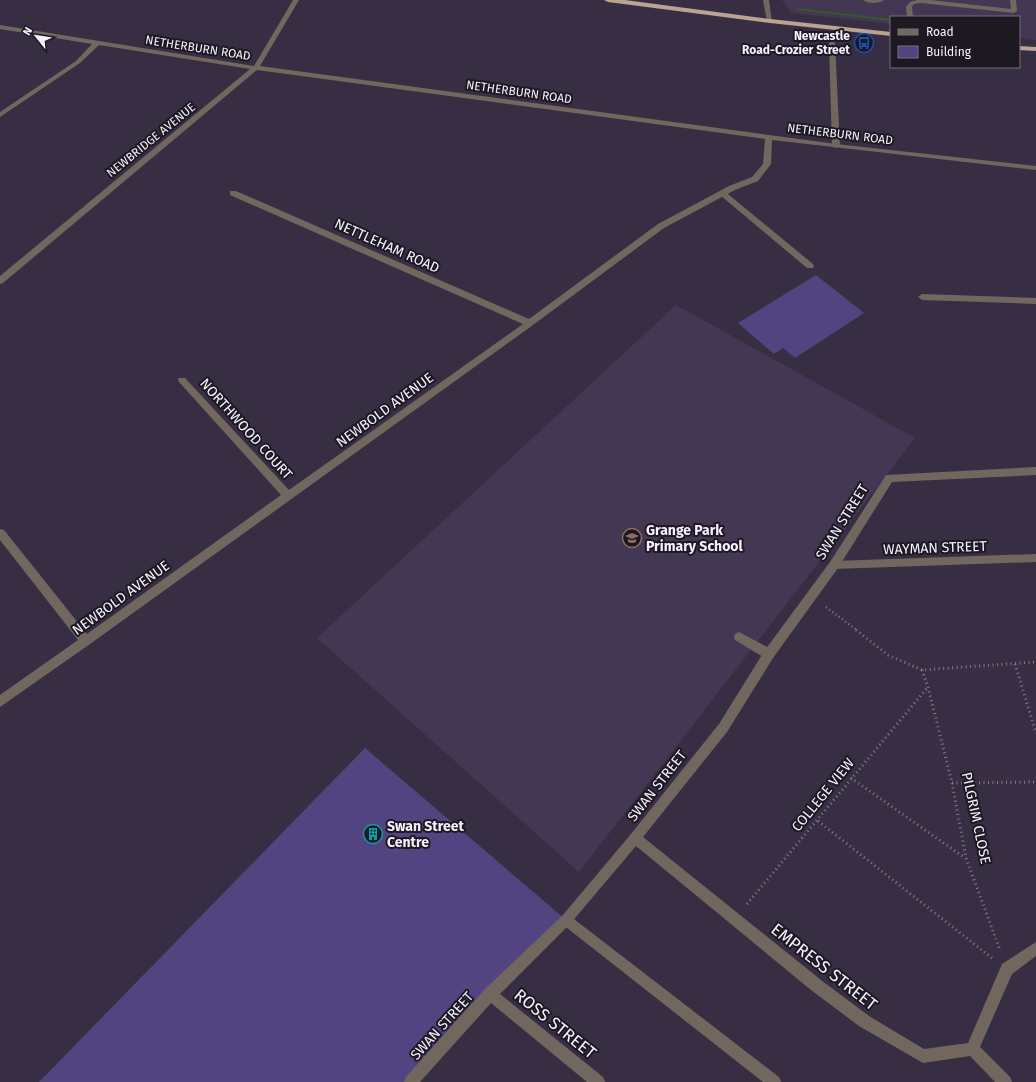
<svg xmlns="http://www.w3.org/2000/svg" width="1036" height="1082" viewBox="0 0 1036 1082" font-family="'Fira Sans',sans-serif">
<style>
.built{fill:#443753}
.green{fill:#385a25}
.building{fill:#524480}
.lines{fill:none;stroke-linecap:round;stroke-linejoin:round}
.path-far1{stroke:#837a8e;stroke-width:2.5;stroke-dasharray:1 3;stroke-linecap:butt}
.path{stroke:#837a8e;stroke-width:3;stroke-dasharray:1 3.5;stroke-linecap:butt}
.service{fill:#71675f;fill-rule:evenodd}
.minor{fill:#71675f;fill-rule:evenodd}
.trunk{fill:#baa390;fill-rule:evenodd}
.labels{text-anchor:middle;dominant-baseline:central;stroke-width:4;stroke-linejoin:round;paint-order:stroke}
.far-poi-label{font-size:12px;font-weight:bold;fill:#f6f0ff;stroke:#1d1923;text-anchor:end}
.far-street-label{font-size:12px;fill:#f6f0ff;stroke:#1d1923}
.street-label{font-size:14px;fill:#f6f0ff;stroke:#1d1923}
.poi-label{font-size:14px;font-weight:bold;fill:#f6f0ff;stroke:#1d1923;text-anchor:start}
.near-street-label{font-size:17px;fill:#f6f0ff;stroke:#1d1923}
</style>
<rect width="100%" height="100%" fill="#382e44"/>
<path class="built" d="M782 0H1036V40L1019 38V17H891V24L792 13Z
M676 305 915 438 579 872 317 638Z"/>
<path class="green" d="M796 8 891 19V21L798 10Z"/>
<path class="building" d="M816 275 864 313 795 358 783 348 774 354 738 323Z
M365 748 566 920 411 1082H39Z"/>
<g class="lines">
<path class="path-far1" d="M826 607 858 631"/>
<path class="path" d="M856 630 888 655 922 670 1036 662
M1015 664 1036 733
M922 670 928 687 952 783 966 858 1000 950
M851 778 965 858
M952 783 1036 782
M818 821 992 958
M747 904 928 687"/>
<path class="service" d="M863 0H884C879 4 868 4 863 0Z
M917 0H930L1011 9 1010 0H1016L1017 11 1014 13 921 3 914 4 912 7 913 17H907L906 7 910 2Z
M832 41 835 43 840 146 836 148 832 146 829 43Z
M723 190 813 264 814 266 813 268H807L720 195 719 193Z
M1036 554V562L834 569 830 568 829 565 830 562 834 561Z
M739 632 773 650 774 654 773 658 769 659 765 658 735 640 734 637 735 634Z
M566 914 570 916 779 1077 781 1082H763L562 924 560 920 562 916Z"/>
<path class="minor" d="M293 0H299L260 66 836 144 1036 166V170L772 140 771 164 758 181 735 190 664 228 533 325 90 644 0 707V695L78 640 0 540V529L4 530 87 634 281 495 179 382 178 380 179 378H185L289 490 523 324 230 195V191H236L529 319 658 224 729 186 752 177 763 164 765 139 257 70 3 283 0 284V276L250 69 99 45 80 63 0 117V112L76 61 92 44 0 29V25L254 66Z
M763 0H769L772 22 767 21Z
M922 294 1036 298V304L922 300 918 297Z
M1036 467V475L892 482 838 568 773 658 727 732 643 837 821 980 869 1016 924 1049 968 1043 1002 964 1036 942V956L1012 974 980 1047 1010 1077 1012 1082H995L970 1056 923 1063 859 1026 811 990 636 846 570 924 500 994 603 1077 605 1082H587L491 1003 420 1082H404L406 1077 485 989 562 916 631 834 719 724 765 650 830 562 886 475Z"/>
<path class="trunk" d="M604 0H625L770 19 891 32V36L770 23 608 2Z
M1019 46 1036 47V51L1019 50Z"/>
</g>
<defs>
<g id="bus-ring" transform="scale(1)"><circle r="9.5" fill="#1d1923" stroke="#1a4fb4" stroke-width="1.5"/><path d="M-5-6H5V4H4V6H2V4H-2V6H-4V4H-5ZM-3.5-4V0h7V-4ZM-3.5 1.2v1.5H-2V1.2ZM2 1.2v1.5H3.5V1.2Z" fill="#1a4fb4"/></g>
<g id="school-ring" transform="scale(1)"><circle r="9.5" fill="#1d1923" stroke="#8d6e63" stroke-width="1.5"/><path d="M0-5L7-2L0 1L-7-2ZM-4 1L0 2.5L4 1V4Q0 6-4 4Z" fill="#8d6e63"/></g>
<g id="building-ring" transform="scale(1)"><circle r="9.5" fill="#1d1923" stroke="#0f9aa8" stroke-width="1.5"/><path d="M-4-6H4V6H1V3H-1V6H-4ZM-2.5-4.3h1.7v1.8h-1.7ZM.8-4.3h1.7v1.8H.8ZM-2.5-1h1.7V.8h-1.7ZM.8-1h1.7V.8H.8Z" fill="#0f9aa8"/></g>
</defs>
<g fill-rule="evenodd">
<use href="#bus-ring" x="864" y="43"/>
<use href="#school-ring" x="632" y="538"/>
<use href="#building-ring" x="373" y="834"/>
</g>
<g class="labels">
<g class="far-poi-label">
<text x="850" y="36">Newcastle<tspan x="850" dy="14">Road-Crozier Street</tspan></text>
</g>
<g class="far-street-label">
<text transform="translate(198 48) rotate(9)">NETHERBURN ROAD</text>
<text transform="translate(519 92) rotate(8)">NETHERBURN ROAD</text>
<text transform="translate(840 134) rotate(7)">NETHERBURN ROAD</text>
<text transform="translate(151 140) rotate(-39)">NEWBRIDGE AVENUE</text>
</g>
<g class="street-label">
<text transform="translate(387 246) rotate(24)">NETTLEHAM ROAD</text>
<text transform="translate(385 410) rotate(-36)">NEWBOLD AVENUE</text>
<text transform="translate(246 429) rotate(48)">NORTHWOOD COURT</text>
<text transform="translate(842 522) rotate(-58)">SWAN STREET</text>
<text transform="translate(935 548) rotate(-2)">WAYMAN STREET</text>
<text transform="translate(121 598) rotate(-36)">NEWBOLD AVENUE</text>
<text transform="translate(657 786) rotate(-52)">SWAN STREET</text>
<text transform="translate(823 795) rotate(-51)">COLLEGE VIEW</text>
<text transform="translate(976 818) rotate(78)">PILGRIM CLOSE</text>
<text transform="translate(442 1026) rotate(-48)">SWAN STREET</text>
</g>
<g class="poi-label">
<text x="646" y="530">Grange Park<tspan x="646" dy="16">Primary School</tspan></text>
<text x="387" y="826">Swan Street<tspan x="387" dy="16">Centre</tspan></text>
</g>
<g class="near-street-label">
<text transform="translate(824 967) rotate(38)">EMPRESS STREET</text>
<text transform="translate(555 1024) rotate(39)">ROSS STREET</text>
</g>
</g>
<rect x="890" y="16" width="130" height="52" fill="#1d1923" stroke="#746f7b"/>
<rect x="898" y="29" width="20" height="6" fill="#71675f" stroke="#746f7b"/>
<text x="926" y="36" font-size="12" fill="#f6f0ff">Road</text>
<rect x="898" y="46" width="20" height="12" fill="#524480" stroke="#746f7b"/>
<text x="926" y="56" font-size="12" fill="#f6f0ff">Building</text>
<g transform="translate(36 36) rotate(300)" stroke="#1d1923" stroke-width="3" paint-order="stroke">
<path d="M0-3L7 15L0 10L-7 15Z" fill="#f6f0ff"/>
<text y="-6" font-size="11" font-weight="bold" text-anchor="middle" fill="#f6f0ff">N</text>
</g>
</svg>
